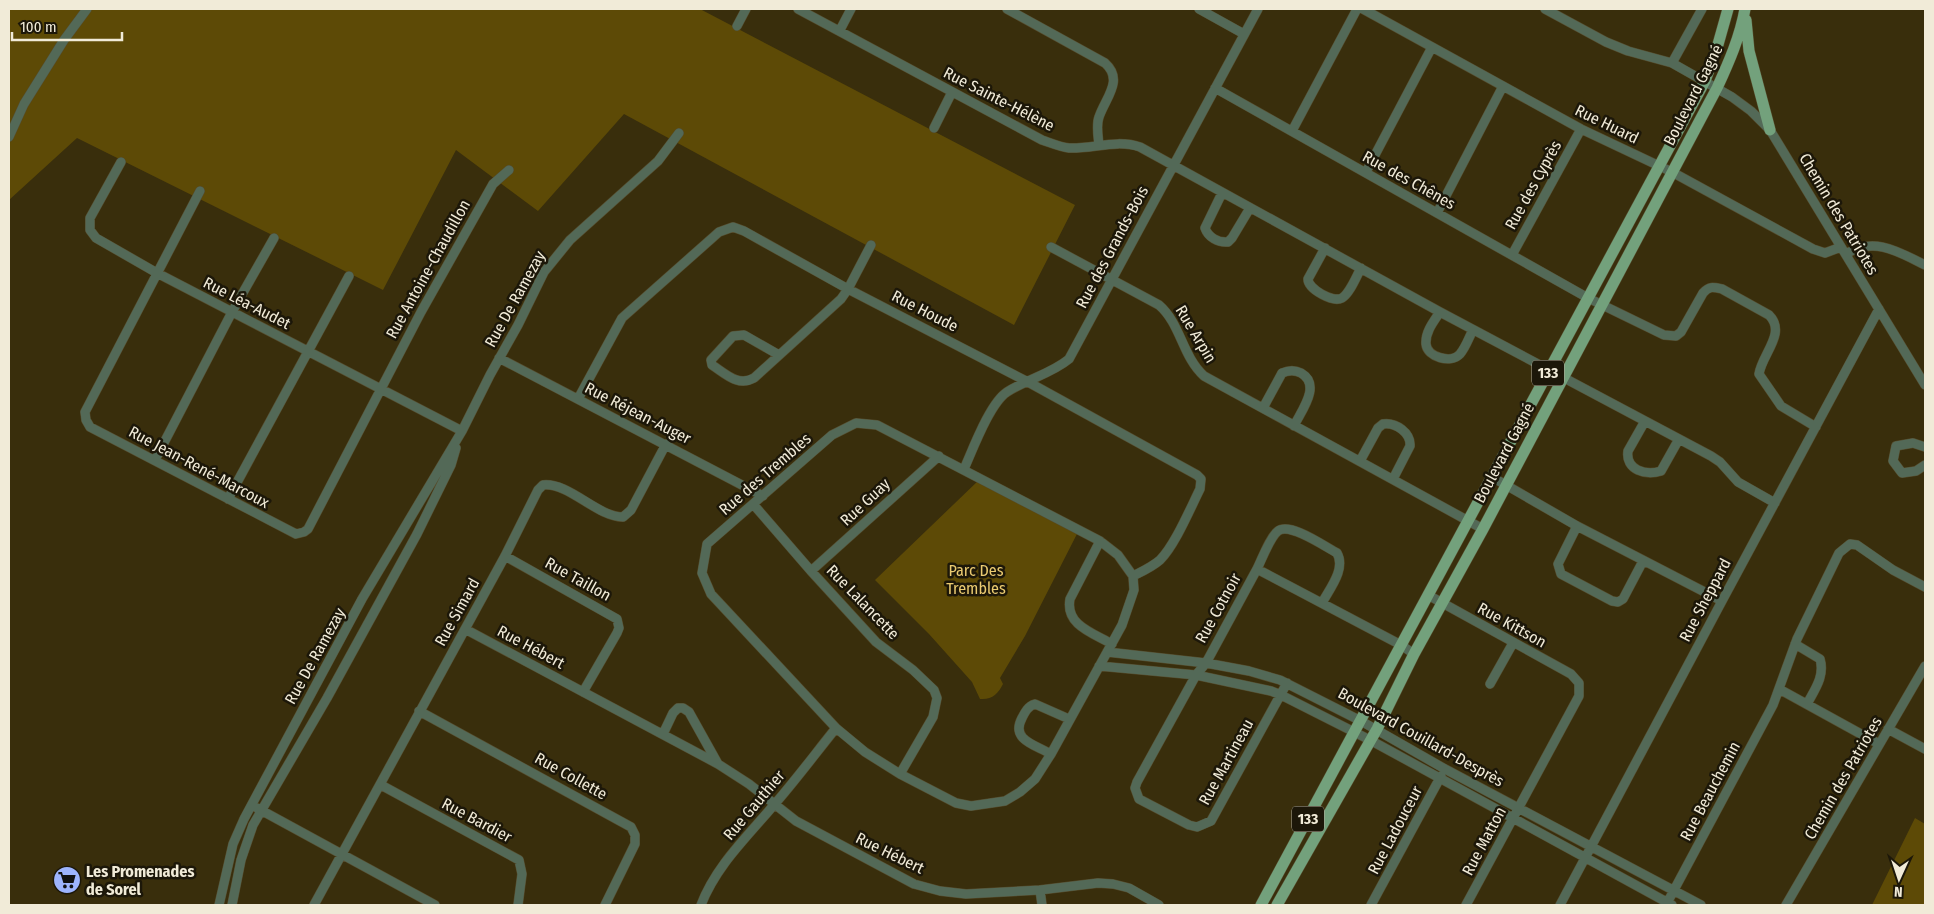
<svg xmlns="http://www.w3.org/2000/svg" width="1934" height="914" viewBox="0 0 1934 914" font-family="'Fira Sans Condensed',sans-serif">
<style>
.green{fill:#5d4a06}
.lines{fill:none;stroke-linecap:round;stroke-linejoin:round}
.minor-casing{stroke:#564c2d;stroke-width:10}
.major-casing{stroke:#564c2d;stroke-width:12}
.minor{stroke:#536957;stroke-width:9}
.major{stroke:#73a17c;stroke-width:11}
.labels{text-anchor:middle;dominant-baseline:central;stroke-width:5;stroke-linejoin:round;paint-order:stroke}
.shield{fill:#1c1709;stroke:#b1ab9a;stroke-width:1}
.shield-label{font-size:15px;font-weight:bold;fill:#f1ebd8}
.street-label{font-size:16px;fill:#f1ebd8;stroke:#1c1709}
.park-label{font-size:16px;fill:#ebcb71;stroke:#1c1709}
.poi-label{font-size:16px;font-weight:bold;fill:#f1ebd8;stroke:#1c1709;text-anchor:start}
</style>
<rect width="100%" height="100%" fill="#392e0c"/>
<path class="green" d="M9 9H700L1075 205 1014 325 624 114 538 211 456 150 383 290 77 138 9 200Z
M980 479 1079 530 1025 636 1000 678 1003 684C998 694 992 700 980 699L972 682 929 634 875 580Z
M1915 818 1925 824V905H1872Z"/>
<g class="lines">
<g class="minor-casing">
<path id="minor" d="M798 9 1042 140C1051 143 1060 147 1069 148 1093 149 1116 139 1140 147L1440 312 1711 456 1720 462 1738 482 1775 503
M1007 9 1105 63C1124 80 1106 97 1099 117 1096 125 1098 136 1099 145
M1199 9 1244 34
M1363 9 1581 129 1672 172 1813 249 1825 253 1841 247
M1545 9 1606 42 1628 51 1672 63 1732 97 1751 111 1770 130 1925 385
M737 26 746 9
M840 30 851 9
M1672 63 1702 9
M1215 88 1588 298 1664 335 1676 336 1681 332 1703 293C1709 286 1713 287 1722 289L1769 315C1787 333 1762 354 1759 374L1781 406 1816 427
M934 128 952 92
M1292 131 1357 9
M9 137 24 104 64 40 87 9
M121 162 90 218V230L96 238 157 273 462 431
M1366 172 1432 47
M200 191 85 412 86 420 90 427 296 534 304 532 308 529 421 312 493 184 509 170
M1222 193 1205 228C1208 237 1218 243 1228 242L1232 238 1250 208
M1437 213 1503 86
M1051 247 1159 305C1181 324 1182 356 1204 376L1483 529
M1325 248 1308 279C1308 289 1333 303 1342 298 1350 293 1356 277 1361 268
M1846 254C1874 236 1899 252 1925 265
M1512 255 1581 129
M1440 312C1434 321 1425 332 1426 344 1427 357 1451 364 1460 354 1466 347 1469 337 1473 330
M779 355 744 335 733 336 711 360 712 365C726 374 738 387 754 378L841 299 848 289 871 245
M499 358 763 496
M578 399 622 318 719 232 733 227 744 231 848 289 1028 382 1197 475 1201 479 1200 489C1190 509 1175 545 1160 560 1152 567 1143 571 1133 576
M1263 408 1282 373C1289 370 1295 370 1301 373 1322 385 1301 411 1294 426
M1645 421 1628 451C1625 470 1646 476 1661 471L1679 439
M856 423 877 425 1100 541 1118 555 1133 576 1134 590 1122 625 1051 754 1035 779 1020 792 1005 801 971 806 956 803 900 774 865 752 836 728 711 594 702 573 707 544 832 435Z
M1925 447 1913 443 1896 446 1893 461 1902 473 1916 471 1925 465
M155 460 232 312 274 238
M1360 461 1378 428 1383 424C1396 422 1411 433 1410 446L1393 479
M964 469C973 449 990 403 1007 392 1027 379 1051 374 1069 359L1258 9
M1492 477 1577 526 1722 601
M228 499 349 276
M753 504 811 571 876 642 913 670 934 690 937 698 933 717 900 774
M1577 526 1558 564 1561 574 1612 601 1618 602 1623 599 1643 561
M1100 541 1070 599C1065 625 1093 633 1112 644
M505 556 617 619 619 628 617 633 583 692
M1257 569C1262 559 1270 537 1278 531 1290 522 1324 546 1337 553 1346 569 1330 588 1322 603
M811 571 939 456
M1428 595 1571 674 1579 683V696L1466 905
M465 629 718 764 749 784 796 821 914 884 940 891 966 894 1040 890 1098 883 1113 884 1129 888 1159 905
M1795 644 1820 659C1825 676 1815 689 1807 704
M1107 652 1206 663 1249 671 1280 680 1361 721 1445 769 1701 905
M1099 666 1196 675 1271 691 1281 695 1370 740 1672 905
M1287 683 1211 821 1197 827 1189 825 1139 799 1135 788 1137 782 1196 675 1206 663 1257 569 1401 645 1414 654
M1490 684 1513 643
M1779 689 1879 744
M419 711 631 827 635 835V844L605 905
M1888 729 1925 749
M663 734 673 713 678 708H683L689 712 718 764
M1051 754C1036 745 1010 740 1022 718 1025 712 1028 706 1035 704L1069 719
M381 785 519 860 522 874 518 905
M257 808 435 905
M1040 890 1042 905
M219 905 233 844 244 819 362 599 462 431 490 375 518 325 544 272 570 240 658 161 679 133
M232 905 241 860 253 825 327 698 417 534 451 465 456 448
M314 905 505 556 538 490 543 485C569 482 597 517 623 517L631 510 666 444
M701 905C716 866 746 838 773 806 795 781 815 754 836 728
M1371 905 1441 776
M1560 905 1722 601 1879 309
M1666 905 1773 705 1797 639 1839 553 1850 544 1857 545 1893 570 1925 587
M1786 905 1925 666"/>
</g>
<g class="major-casing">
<path id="major" d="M1746 20 1749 51 1770 130
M1261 905 1705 81 1717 48 1728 9
M1277 905 1377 729 1414 654 1483 529 1717 88C1729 62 1740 37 1745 9"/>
</g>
<use href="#minor" class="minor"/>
<use href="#major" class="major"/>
</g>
<defs>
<g id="supermarket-disc" transform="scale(1.4375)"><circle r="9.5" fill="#9db4fd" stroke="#1c1709"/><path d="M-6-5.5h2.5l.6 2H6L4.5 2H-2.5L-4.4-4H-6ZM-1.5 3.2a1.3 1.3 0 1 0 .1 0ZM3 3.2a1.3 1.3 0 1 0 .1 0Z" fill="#111"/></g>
</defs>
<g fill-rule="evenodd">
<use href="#supermarket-disc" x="67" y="880"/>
</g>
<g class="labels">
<g class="shield">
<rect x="1532" y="360.5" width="32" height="25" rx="4"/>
<rect x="1292" y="806.5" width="32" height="25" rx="4"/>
</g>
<g class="shield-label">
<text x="1548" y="373">133</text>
<text x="1308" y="819">133</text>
</g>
<g class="street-label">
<text transform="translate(1693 95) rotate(-63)">Boulevard Gagné</text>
<text transform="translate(999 99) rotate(27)">Rue Sainte-Hélène</text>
<text transform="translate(1607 124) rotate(26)">Rue Huard</text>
<text transform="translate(1409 180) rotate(29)">Rue des Chênes</text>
<text transform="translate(1533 185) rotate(-61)">Rue des Cyprès</text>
<text transform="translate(1839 214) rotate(59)">Chemin des Patriotes</text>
<text transform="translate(1112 247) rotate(-62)">Rue des Grands-Bois</text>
<text transform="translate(428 269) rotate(-61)">Rue Antoine-Chaudillon</text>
<text transform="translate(515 299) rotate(-61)">Rue De Ramezay</text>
<text transform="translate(247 303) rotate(27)">Rue Léa-Audet</text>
<text transform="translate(925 311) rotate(27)">Rue Houde</text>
<text transform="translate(1196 334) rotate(59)">Rue Arpin</text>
<text transform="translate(638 413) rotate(27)">Rue Réjean-Auger</text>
<text transform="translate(1504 453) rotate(-62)">Boulevard Gagné</text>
<text transform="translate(199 467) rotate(28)">Rue Jean-René-Marcoux</text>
<text transform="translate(765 474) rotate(-41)">Rue des Trembles</text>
<text transform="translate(865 502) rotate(-43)">Rue Guay</text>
<text transform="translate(578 579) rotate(29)">Rue Taillon</text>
<text transform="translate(1705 600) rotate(-62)">Rue Sheppard</text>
<text transform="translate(863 602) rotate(46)">Rue Lalancette</text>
<text transform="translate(1218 608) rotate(-61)">Rue Cotnoir</text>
<text transform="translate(457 612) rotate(-61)">Rue Simard</text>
<text transform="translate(1512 625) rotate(29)">Rue Kittson</text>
<text transform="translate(531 647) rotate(28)">Rue Hébert</text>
<text transform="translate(315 656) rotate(-61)">Rue De Ramezay</text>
<text transform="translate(1421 737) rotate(29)">Boulevard Couillard-Desprès</text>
<text transform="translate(1226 762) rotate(-61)">Rue Martineau</text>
<text transform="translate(571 776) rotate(29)">Rue Collette</text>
<text transform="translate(1843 778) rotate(-60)">Chemin des Patriotes</text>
<text transform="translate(1710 791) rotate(-62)">Rue Beauchemin</text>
<text transform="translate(754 805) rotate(-50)">Rue Gauthier</text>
<text transform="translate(477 820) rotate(28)">Rue Bardier</text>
<text transform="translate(1395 830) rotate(-62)">Rue Ladouceur</text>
<text transform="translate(1484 841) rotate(-62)">Rue Matton</text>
<text transform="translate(890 853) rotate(26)">Rue Hébert</text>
</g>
<g class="park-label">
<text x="976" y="570">Parc Des<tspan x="976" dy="18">Trembles</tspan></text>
</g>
<g class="poi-label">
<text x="86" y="871">Les Promenades<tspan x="86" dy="18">de Sorel</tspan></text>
</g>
</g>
<rect width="1934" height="914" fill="none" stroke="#f1ebd8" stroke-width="20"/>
<g transform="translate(1899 879) rotate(183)" stroke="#1c1709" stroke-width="4" paint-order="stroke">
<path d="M0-4L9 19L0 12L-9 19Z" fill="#f1ebd8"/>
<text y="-8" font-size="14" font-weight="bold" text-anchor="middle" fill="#f1ebd8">N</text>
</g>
<path d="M12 32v8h110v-8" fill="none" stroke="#f1ebd8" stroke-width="2.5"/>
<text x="20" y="32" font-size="15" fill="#f1ebd8" stroke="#1c1709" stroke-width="4" paint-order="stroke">100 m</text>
</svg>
